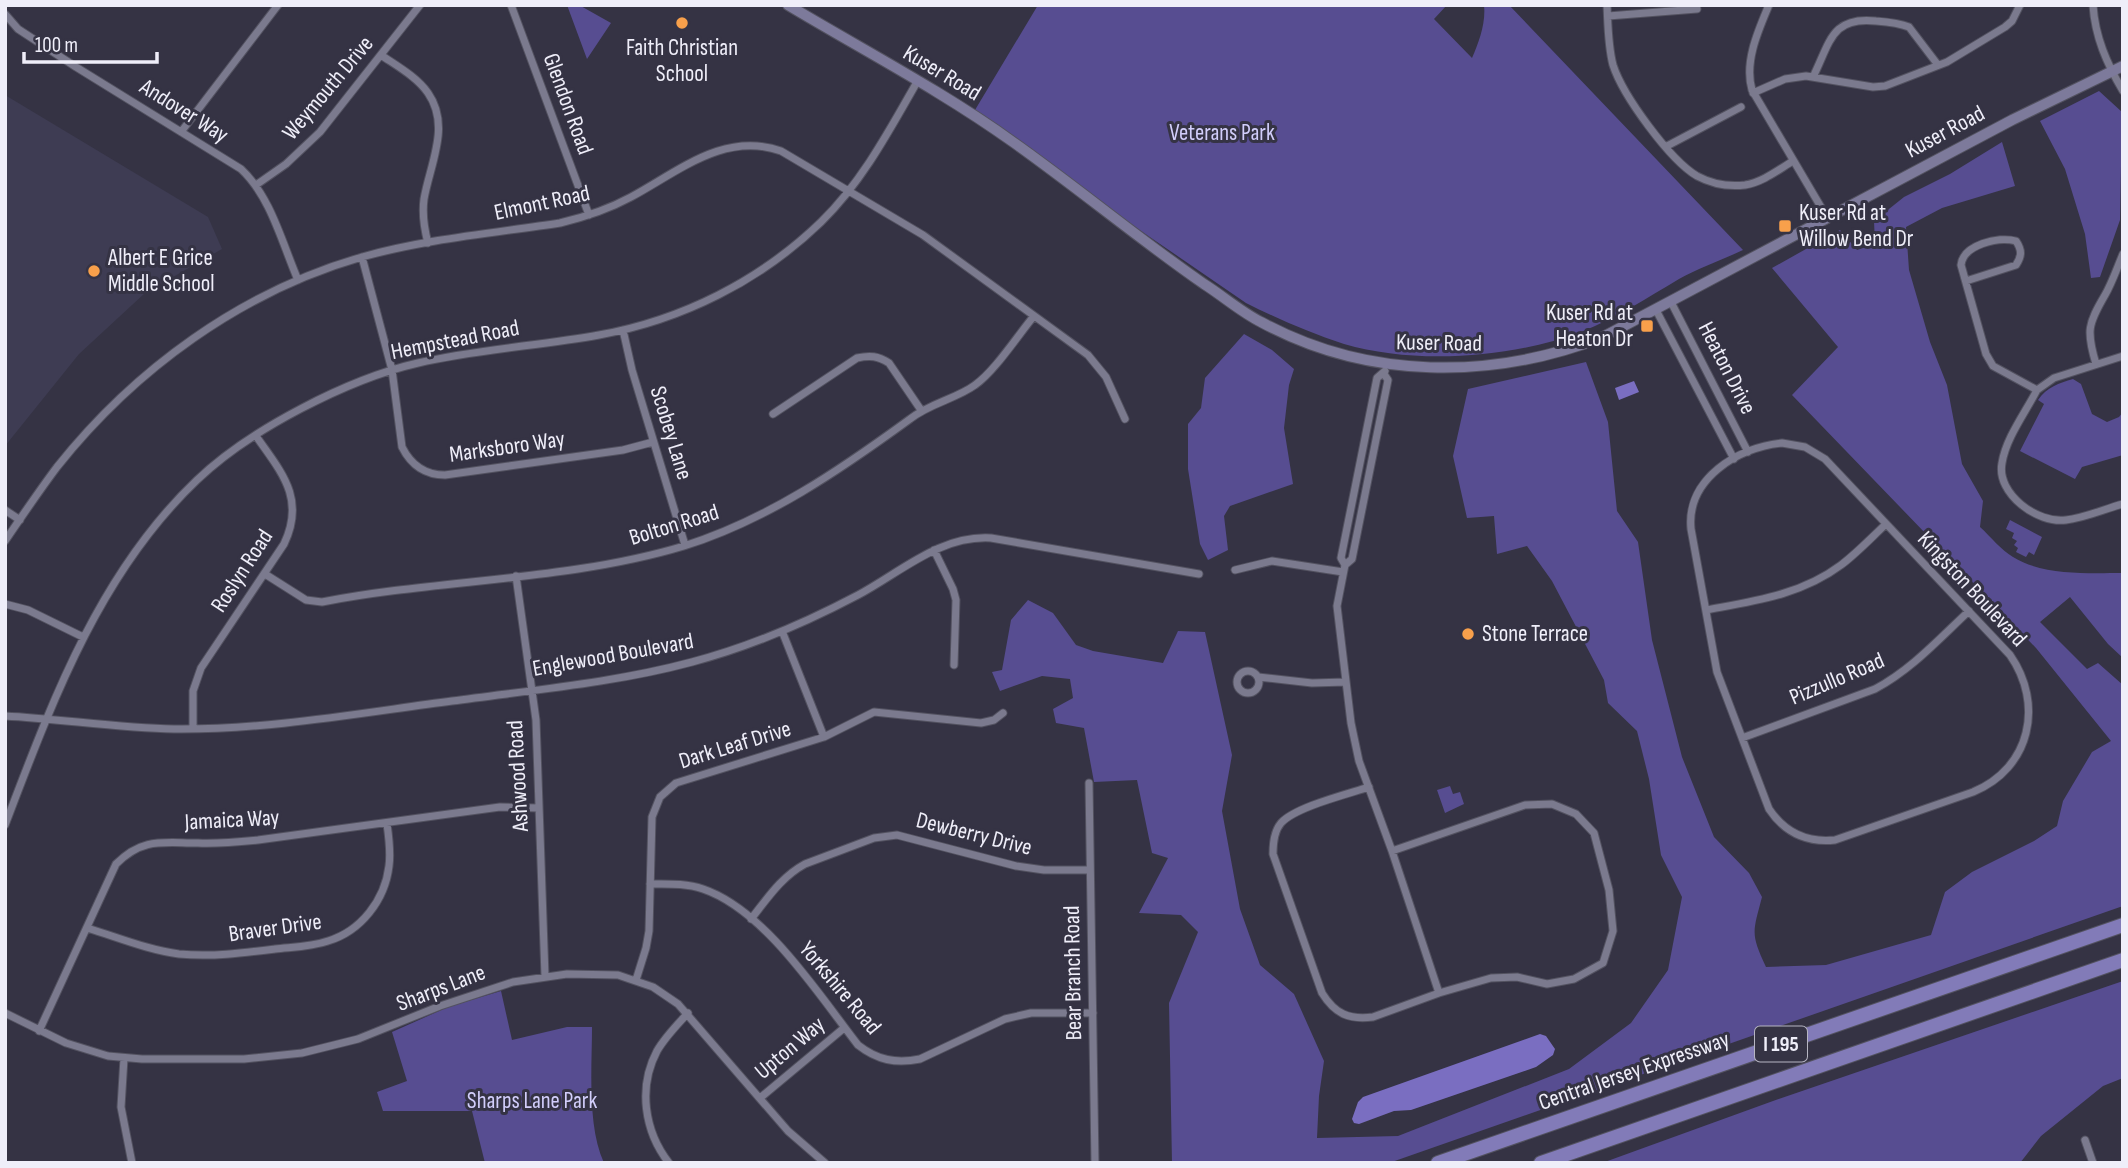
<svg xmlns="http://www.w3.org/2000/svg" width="2128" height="1168" viewBox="0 0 2128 1168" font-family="'Sofia Sans Condensed',sans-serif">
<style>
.built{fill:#3e3c53}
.green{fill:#574d91}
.water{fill:#7a6ec1}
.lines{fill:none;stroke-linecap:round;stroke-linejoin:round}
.street-casing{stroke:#535260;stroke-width:9}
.secondary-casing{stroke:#535260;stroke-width:12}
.highway-casing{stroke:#535260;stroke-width:16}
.street{stroke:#7b7a8e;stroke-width:7}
.secondary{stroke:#7d7a9b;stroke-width:10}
.highway{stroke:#827bb8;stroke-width:14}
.poi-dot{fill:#f8a04b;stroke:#353344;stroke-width:2.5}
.labels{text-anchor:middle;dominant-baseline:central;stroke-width:6;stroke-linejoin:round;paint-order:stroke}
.shield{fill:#353344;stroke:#b7b6c3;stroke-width:2}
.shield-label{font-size:21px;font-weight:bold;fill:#efeef9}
.poi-label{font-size:23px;fill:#efeef9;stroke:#353344;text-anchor:start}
.street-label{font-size:23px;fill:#efeef9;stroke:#353344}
.park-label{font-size:23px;fill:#d2cefb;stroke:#353344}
</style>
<rect width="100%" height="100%" fill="#353344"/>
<path class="built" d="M5 95 208 217 222 249 145 293 79 354 5 446Z"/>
<path class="green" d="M567 5H579L611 23 587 59Z
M1038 5H1447L1434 19 1472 58C1479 42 1486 23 1484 5H1509L1743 250C1722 260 1699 268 1679 279 1647 298 1616 318 1581 332 1511 358 1416 365 1344 344 1310 333 1278 319 1246 303L972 115Z
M2099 91 2122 112 2120 220 2100 277 2091 278 2085 234 2065 169 2040 121Z
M2002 142 2015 186 1942 208 1906 227 1909 270 1930 342 1947 385 1962 464 1983 501 1980 527C1991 537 2001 550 2013 557 2043 576 2089 573 2123 573V658L2108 644 2070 597 2040 622 2087 669 2098 663 2123 685V906L1389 1163H1172L1169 1003 1198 932 1181 915 1139 913 1168 858 1152 853 1137 780 1094 782 1084 728 1056 723 1053 709 1073 698 1070 679 1042 676 1000 691 992 672 1002 670 1011 620 1028 600 1053 613 1076 645 1093 651 1163 663 1178 631 1205 632 1232 755 1222 811 1240 909 1260 965 1294 994 1324 1061 1319 1096 1317 1138 1398 1136 1569 1069 1631 1023 1668 970 1682 897 1661 855 1649 779 1637 731 1608 703 1604 680 1552 581 1527 546 1497 554 1494 516 1467 518 1453 456 1468 389 1586 362 1608 422 1617 511 1638 542 1652 640 1682 757 1714 837 1749 873 1762 897C1753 932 1750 933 1766 967L1826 965 1931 935 1945 892 1972 872 2034 841 2057 826 2063 801 2092 752 2111 741 2036 648 1792 395 1838 347 1772 268 1840 230 1857 250 1875 244 1874 221 1904 197 1950 174Z
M1244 334 1272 350 1294 369 1289 385 1284 428 1293 484 1230 506 1224 516 1228 550 1208 560 1200 544 1188 469V424L1201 408 1205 378Z
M2073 379 2081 384 2092 414 2107 422 2119 417 2123 412V455L2082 467 2075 479 2020 451 2044 404 2038 400C2047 387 2059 383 2073 379Z
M2010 520 2042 537 2034 555 2029 552 2026 557 2016 552 2018 548 2014 545 2017 541 2012 538 2014 533 2006 529Z
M1450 786 1453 794 1460 792 1464 804 1445 813 1437 790Z
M2123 981V1078L2103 1086 2041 1136 2020 1163H1602L1773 1101Z
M501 991 512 1040 567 1027H592C592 1068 587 1126 604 1163H485L472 1111H383L377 1092 407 1081 392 1032 448 1007Z"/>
<path class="water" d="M1634 381 1639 392 1619 400 1615 388Z
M1540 1034 1546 1036 1555 1049 1553 1055 1536 1067 1411 1110 1394 1111 1359 1124 1354 1123 1352 1119 1358 1102 1363 1097Z"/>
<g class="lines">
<g class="street-casing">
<path id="street" d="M511 5 589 215
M1607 5C1608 25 1608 46 1613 65 1623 96 1670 160 1697 176 1712 184 1728 187 1745 185 1763 182 1778 170 1793 161
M1769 5C1758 31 1744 62 1752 90L1828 219
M2093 5C2095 37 2107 64 2123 91
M5 14 18 29 76 67 241 169C271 197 282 243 298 280
M1608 16 1697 9
M381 55C397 66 417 77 428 93 451 126 430 164 424 199 422 214 424 228 428 243
M1813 77C1830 43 1831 16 1876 21 1888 22 1899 23 1909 27L1938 65
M1753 93 1785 79 1806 76 1873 87 1885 86 1947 62 2005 27 2012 21 2020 5
M181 132 278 5
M1667 146 1741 107
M256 185 286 164 320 132 420 5
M362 257 392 370 402 447C411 465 425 475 445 475L623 450 653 442
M1966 281 2016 265C2022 256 2022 250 2016 241 1998 236 1963 245 1961 265L1986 354 1993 366 2037 390
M1671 302 1748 452
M1656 310 1734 459
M623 330 632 370 685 545
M2123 356 2054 378 2037 390C2025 413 2006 438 2002 463 1996 494 2038 524 2066 520 2085 518 2104 509 2123 504
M2096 364C2086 331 2088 324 2105 295 2112 283 2117 268 2123 254
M773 414 857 358C870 355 878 356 889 363L921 410
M1782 443 1805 447 1825 459 2010 655C2044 704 2031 768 1973 792L1835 840C1807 843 1785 833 1769 809L1717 672 1691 529C1686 479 1738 447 1782 443Z
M5 510 20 520
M5 541C22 516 39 491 57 467 135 369 241 292 362 257 426 239 494 233 560 223 585 217 609 209 631 197 679 171 725 131 781 151L923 235 1088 355 1106 377 1125 419
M934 550 953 589 956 600 954 665
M1345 565 1341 558 1377 378 1385 371
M1235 570 1272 561 1343 572
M265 574 306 600 322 602C440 579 568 581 684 546 767 520 840 470 910 419 930 403 956 399 975 385 995 371 1018 335 1034 316
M516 576 536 720 545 976
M5 604 28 610 83 637
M1706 610C1754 601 1801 595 1841 565 1857 553 1871 538 1886 524
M782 631 824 737
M1237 682a11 11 0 1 1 22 0a11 11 0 1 1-22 0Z
M1258 677 1312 683 1346 682
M5 716C62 719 117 728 174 729 267 730 360 713 452 701 532 690 614 683 692 662 749 647 805 623 858 595 901 572 940 535 991 538L1199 574
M193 729V691L201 668 284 544C306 498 281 472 256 436
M1742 738 1875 689C1911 670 1939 639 1969 611
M1089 783 1095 1163
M1369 787C1348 794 1295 807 1281 823 1274 831 1273 844 1273 854L1322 993C1335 1014 1349 1020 1373 1017L1439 993 1392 851 1359 761 1351 723 1337 606 1345 565 1352 559 1388 380 1384 374
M5 825C52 702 99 573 197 480 249 430 348 379 418 363 478 349 539 346 599 335 682 320 760 281 821 222 862 182 889 131 917 82
M1392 851 1525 805 1552 804 1576 814 1594 833 1609 890 1613 931 1603 963 1574 979 1547 984 1517 977 1491 978 1439 993
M650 884C668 884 686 883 703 889 765 910 819 995 858 1045 877 1060 896 1064 920 1059L1005 1019 1031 1013H1093
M751 919C767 899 781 877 805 864L874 838 897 835 1016 866 1044 870H1090
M87 928C117 937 148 950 179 954 212 957 243 953 275 949 293 947 311 947 328 941 361 931 385 900 389 866 391 852 389 838 387 824
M636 980 646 948 649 931 652 817 660 797 676 783 824 737 874 712 981 723 994 720 1003 713
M5 1013 66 1043 108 1056 142 1059H244L302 1053 358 1039 440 1006 513 982 567 974 618 975 653 987 678 1004 788 1131 825 1163
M39 1031 116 864C143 837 163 843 198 843 218 844 238 842 258 840L500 807 539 808
M124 1058 121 1107 132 1163
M760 1098 844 1028
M2085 1140 2093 1163
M669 1163C644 1131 638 1087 657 1051 665 1037 677 1025 688 1013"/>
</g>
<g class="secondary-casing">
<path id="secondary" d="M788 5C863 50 942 91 1013 142 1078 188 1139 239 1204 284 1223 296 1241 312 1261 322 1368 380 1492 380 1603 337L2012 120 2123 66"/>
</g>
<g class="highway-casing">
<path id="highway" d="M1438 1163 2123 925
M1541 1163 2123 960"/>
</g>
<use href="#street" class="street"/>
<use href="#secondary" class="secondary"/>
<use href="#highway" class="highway"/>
</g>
<g class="poi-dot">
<circle cx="682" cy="23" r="7"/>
<rect x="1778" y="219" width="14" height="14" rx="3.5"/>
<circle cx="94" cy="271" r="7"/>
<rect x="1640" y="319" width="14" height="14" rx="3.5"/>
<circle cx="1468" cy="634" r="7"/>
</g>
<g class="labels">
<rect class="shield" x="1755" y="1026.5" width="52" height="35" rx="5"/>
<g class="shield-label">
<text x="1781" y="1044">I 195</text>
</g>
<g class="poi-label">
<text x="682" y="48" text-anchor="middle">Faith Christian<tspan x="682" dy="26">School</tspan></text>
<text x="1799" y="213">Kuser Rd at<tspan x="1799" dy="26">Willow Bend Dr</tspan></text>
<text x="108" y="258">Albert E Grice<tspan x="108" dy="26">Middle School</tspan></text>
<text x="1633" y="313" text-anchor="end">Kuser Rd at<tspan x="1633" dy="26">Heaton Dr</tspan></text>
<text x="1482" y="634">Stone Terrace</text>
</g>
<g class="street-label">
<text transform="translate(942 73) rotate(31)">Kuser Road</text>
<text transform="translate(328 88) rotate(-50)">Weymouth Drive</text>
<text transform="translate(568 104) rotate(70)">Glendon Road</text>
<text transform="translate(184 111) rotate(32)">Andover Way</text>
<text transform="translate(1945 132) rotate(-28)">Kuser Road</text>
<text transform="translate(542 203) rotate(-12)">Elmont Road</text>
<text transform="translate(455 340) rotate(-11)">Hempstead Road</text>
<text transform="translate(1439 343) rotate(1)">Kuser Road</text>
<text transform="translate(1727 368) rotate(63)">Heaton Drive</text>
<text transform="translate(671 433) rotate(73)">Scobey Lane</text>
<text transform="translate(507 447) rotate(-8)">Marksboro Way</text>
<text transform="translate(674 525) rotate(-17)">Bolton Road</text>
<text transform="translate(242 571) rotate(-57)">Roslyn Road</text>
<text transform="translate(1972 589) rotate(47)">Kingston Boulevard</text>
<text transform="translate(613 655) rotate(-10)">Englewood Boulevard</text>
<text transform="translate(1837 679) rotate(-23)">Pizzullo Road</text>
<text transform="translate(735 745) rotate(-17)">Dark Leaf Drive</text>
<text transform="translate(518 776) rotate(-93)">Ashwood Road</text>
<text transform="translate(232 820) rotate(-3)">Jamaica Way</text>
<text transform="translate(974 834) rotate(14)">Dewberry Drive</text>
<text transform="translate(275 928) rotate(-8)">Braver Drive</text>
<text transform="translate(1073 973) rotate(-91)">Bear Branch Road</text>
<text transform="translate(441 988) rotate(-21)">Sharps Lane</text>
<text transform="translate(840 988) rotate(50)">Yorkshire Road</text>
<text transform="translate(790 1048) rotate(-40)">Upton Way</text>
<text transform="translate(1634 1071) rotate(-19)">Central Jersey Expressway</text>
</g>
<g class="park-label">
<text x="1222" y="133">Veterans Park</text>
<text x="532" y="1101">Sharps Lane Park</text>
</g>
</g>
<rect width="2128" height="1168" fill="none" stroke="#efeef9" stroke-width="14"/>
<path d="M24 52v10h133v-10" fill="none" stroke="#efeef9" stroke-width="3.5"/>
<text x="35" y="52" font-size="21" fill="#efeef9" stroke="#353344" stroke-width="5" paint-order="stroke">100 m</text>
</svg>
